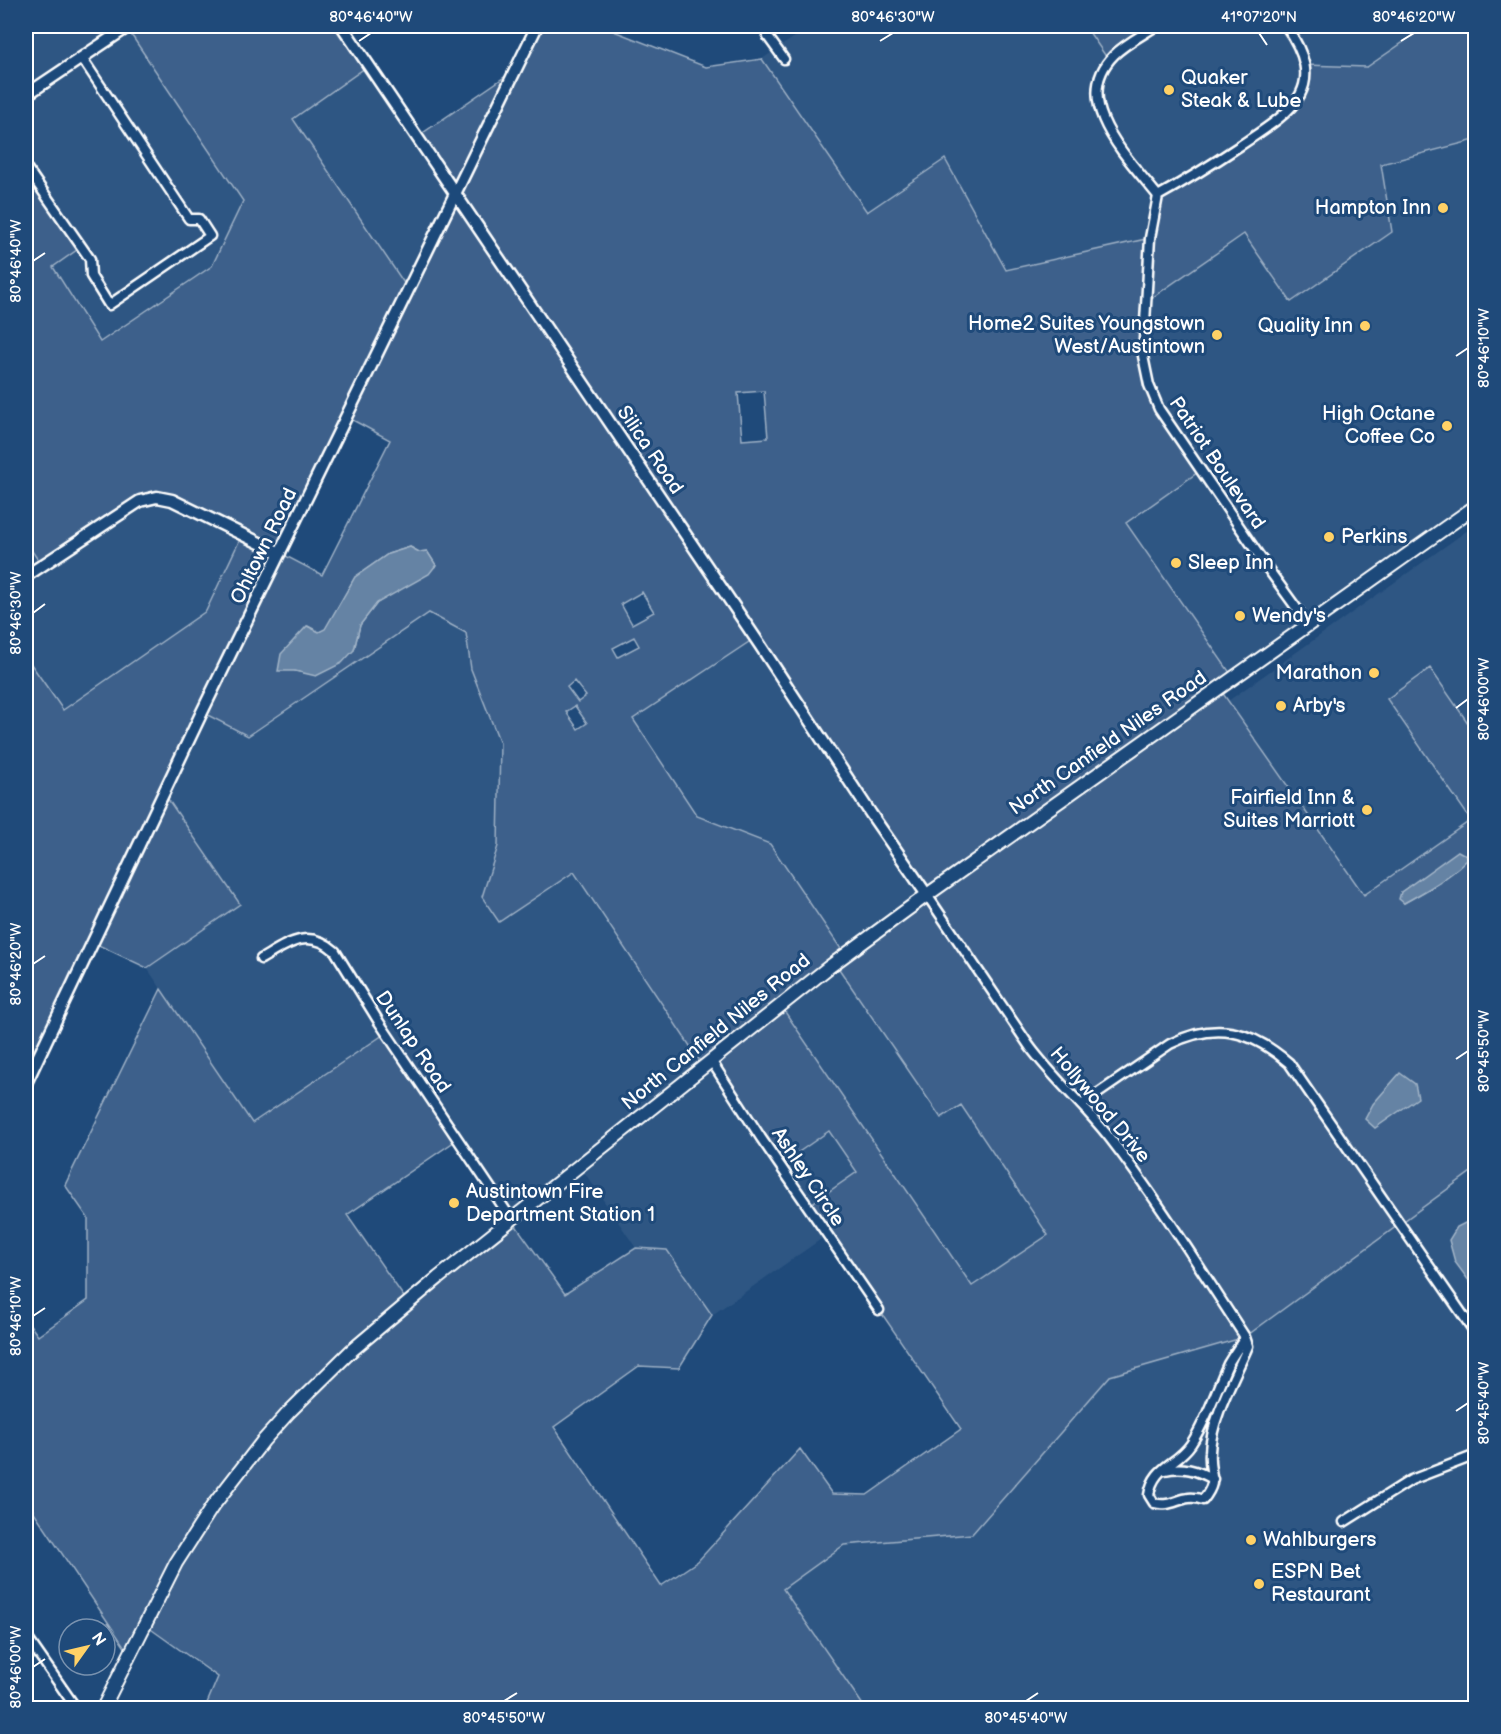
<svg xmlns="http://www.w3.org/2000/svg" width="1501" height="1734" viewBox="0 0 1501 1734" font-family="'Balsamiq Sans',sans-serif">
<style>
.built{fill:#2e5683}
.green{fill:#3c618b;stroke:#9eb0c5;stroke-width:1.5;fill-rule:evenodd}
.water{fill:#6583a4;stroke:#a3b5c8;stroke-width:1.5}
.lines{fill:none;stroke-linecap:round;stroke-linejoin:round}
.minor-casing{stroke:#fff;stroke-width:13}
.tertiary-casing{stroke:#fff;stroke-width:15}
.secondary-casing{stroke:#fff;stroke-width:16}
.minor{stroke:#1f4a7a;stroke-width:8}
.tertiary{stroke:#1f4a7a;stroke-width:10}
.secondary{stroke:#1f4a7a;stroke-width:12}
.ticks{fill:none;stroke:#fff;stroke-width:2}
.poi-dot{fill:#ffd166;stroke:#1f4a7a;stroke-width:2}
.labels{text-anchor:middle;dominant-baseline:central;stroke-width:6;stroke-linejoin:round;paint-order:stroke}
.poi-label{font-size:20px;fill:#fff;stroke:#1f4a7a;text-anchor:start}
.street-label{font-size:20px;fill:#fff;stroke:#1f4a7a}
.neatline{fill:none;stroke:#fff;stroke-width:2}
.ticks-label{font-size:15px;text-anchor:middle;fill:#fff}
</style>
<rect width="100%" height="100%" fill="#1f4a7a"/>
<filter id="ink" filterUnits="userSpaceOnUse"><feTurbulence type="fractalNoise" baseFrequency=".0167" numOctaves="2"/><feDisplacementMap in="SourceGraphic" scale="12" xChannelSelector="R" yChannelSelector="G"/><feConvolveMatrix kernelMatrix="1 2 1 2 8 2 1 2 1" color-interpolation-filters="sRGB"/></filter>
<g filter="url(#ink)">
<path class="built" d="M26 26H128L126 28 243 201 212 266 100 342 53 267 81 247 26 167Z
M811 26H1085L1109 61 1156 26H1427L1367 67 1305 65 1296 102 1150 238 1005 270 945 160 867 212 762 59Z
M369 65 455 192 408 290 293 119Z
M1475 140V506L1233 677 1126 523 1200 470 1159 409 1145 374 1146 302 1244 234 1291 302 1328 276 1381 164Z
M157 497 242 534 206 611 62 711 26 657V542L42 565Z
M1475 525V817L1364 896 1228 701Z
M429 613 466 633 471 669 500 743 498 846 483 897 499 921 573 872 704 1067 712 1062 780 1164 829 1131 857 1172 808 1206 827 1235 712 1315 667 1250 636 1248 580 1166 512 1220 386 1033 252 1123 147 968 240 904 163 792 202 712 249 736Z
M755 638 927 895 845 955 770 845 697 816 633 719Z
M835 963 941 1117 961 1104 1048 1235 972 1286 780 1006Z
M1475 1169V1708H865L783 1589 844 1545 972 1534 1110 1376 1246 1337Z"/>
<path class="green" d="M128 26H342L369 65 293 119 408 289 455 192 417 137 516 69 537 26H601L706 67 762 59 867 212 945 159 1006 270 1150 238 1158 196 1200 173 1296 102 1305 65 1367 67 1427 26H1475V140L1381 164 1392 232 1291 302 1244 234 1146 302 1144 338 1149 385 1201 470 1126 523 1233 677 1219 688 1364 895 1471 820 1387 699 1430 668 1475 733V1169L1245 1337 1110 1376 972 1534 844 1545 783 1589 865 1708H205L218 1677 145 1625 130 1655 26 1500V1319L38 1336 88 1300V1218L65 1185 161 989 252 1123 386 1033 458 1139 347 1215 408 1303 512 1220 565 1294 636 1248 667 1250 712 1315 679 1368 639 1366 554 1427 661 1586 698 1561 800 1449 832 1494 867 1495 961 1429 808 1206 857 1172 829 1131 780 1165 712 1062 704 1067 574 872 499 922 482 897 498 846 500 743 471 669 466 633 429 613 248 736 202 712 163 792 240 904 147 968 92 942 26 1083V657L63 710 206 611 242 535 157 497 42 566 26 542V167L81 247 53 267 100 342 212 266 243 201 126 27ZM764 391 768 438 742 440 738 393ZM347 417 390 440 322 575 280 553ZM410 547 419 552 427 551 436 566 377 603 360 625 354 650 316 675 295 671 308 626 319 632 325 630 355 577 388 554ZM642 592 654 612 632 624 621 604ZM634 637 639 646 618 657 613 648ZM755 638 927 895 845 955 770 844 697 816 633 719ZM574 681 586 696 578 702 567 687ZM575 706 587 723 578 729 566 712ZM1419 880 1439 883 1404 903 1401 892ZM835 963 941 1118 961 1105 1048 1235 972 1286 781 1006Z
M1085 26H1156L1109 61Z"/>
<path class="water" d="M410 547 419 552 427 551 436 565 429 574 377 603 360 625 354 650 342 663 316 676 295 671H278L281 654 307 626 319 632 325 629 355 577 388 554Z
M1458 851 1467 856V860C1449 878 1426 891 1404 903L1399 899 1401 892Z
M1400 1073 1415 1084 1418 1098 1375 1128 1365 1119 1373 1104Z
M1475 1218V1289L1455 1262 1449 1240 1457 1227Z"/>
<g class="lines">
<g class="minor-casing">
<path id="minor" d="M1156 26C1143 35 1126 43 1114 55 1068 101 1129 159 1158 196
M768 37 784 59
M26 167 90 259 91 276 109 305 210 236 199 219H189L82 58
M1158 196 1150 238 1143 356 1149 385 1159 409 1271 573 1308 624
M1158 196C1187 180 1214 163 1241 145 1292 111 1330 89 1286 26
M927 895 1030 1047C1054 1079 1084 1105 1109 1137 1158 1200 1201 1270 1245 1337
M261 959C287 944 308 927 335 951L379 1022 512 1220
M712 1062 761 1138 879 1310
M1081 1105 1170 1044C1216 1021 1251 1030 1289 1063L1476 1334
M1245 1337 1248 1346C1235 1377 1211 1418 1210 1452 1208 1477 1220 1478 1203 1500 1182 1492 1174 1509 1154 1503L1149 1495C1153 1466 1177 1465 1191 1444 1207 1420 1216 1390 1228 1364 1233 1355 1240 1346 1245 1337Z
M1165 1470C1183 1466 1197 1470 1213 1479
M1344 1522 1411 1480 1476 1455
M26 1636 76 1708"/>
</g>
<g class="tertiary-casing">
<path id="tertiary" d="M342 26 760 645 871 814 927 895
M26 95 129 26
M26 576 140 501 157 497 172 500 280 553
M26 1083 202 712 537 26"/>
</g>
<g class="secondary-casing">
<path id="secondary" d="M103 1708 176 1563 212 1507 263 1441 289 1412 351 1351 438 1278 829 967 927 895 1476 506"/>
</g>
<use href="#minor" class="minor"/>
<use href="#tertiary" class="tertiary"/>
<use href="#secondary" class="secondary"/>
</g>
</g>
<path class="ticks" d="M1259 33 1267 45M359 41 371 33M880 41 893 33M1401 41 1414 33M33 261 45 253M1456 356 1468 348M33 613 45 604M1456 708 1468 699M33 964 45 956M1456 1059 1468 1051M33 1316 45 1308M1456 1411 1468 1403M33 1667 45 1659M504 1701 517 1693M1026 1701 1038 1693"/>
<g class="poi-dot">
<circle cx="1169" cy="90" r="6"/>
<circle cx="1443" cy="208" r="6"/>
<circle cx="1365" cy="326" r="6"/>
<circle cx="1217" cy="335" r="6"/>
<circle cx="1447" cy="426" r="6"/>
<circle cx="1329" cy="537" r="6"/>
<circle cx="1176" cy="563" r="6"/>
<circle cx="1240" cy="616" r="6"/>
<circle cx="1374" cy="673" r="6"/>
<circle cx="1281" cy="706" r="6"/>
<circle cx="1367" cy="810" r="6"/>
<circle cx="454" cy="1203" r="6"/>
<circle cx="1251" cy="1540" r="6"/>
<circle cx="1259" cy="1584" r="6"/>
</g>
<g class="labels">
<g class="poi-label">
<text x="1181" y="78">Quaker<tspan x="1181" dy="23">Steak &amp; Lube</tspan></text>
<text x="1431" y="208" text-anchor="end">Hampton Inn</text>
<text x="1205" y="324" text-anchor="end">Home2 Suites Youngstown<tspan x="1205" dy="23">West/Austintown</tspan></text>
<text x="1353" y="326" text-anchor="end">Quality Inn</text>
<text x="1435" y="414" text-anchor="end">High Octane<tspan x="1435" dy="23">Coffee Co</tspan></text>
<text x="1341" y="537">Perkins</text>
<text x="1188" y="563">Sleep Inn</text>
<text x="1252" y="616">Wendy's</text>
<text x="1362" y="673" text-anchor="end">Marathon</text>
<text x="1293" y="706">Arby's</text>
<text x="1355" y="798" text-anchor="end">Fairfield Inn &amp;<tspan x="1355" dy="23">Suites Marriott</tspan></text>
<text x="466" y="1192">Austintown Fire<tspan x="466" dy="23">Department Station 1</tspan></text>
<text x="1263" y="1540">Wahlburgers</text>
<text x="1271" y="1572">ESPN Bet<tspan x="1271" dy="23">Restaurant</tspan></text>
</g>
<g class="street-label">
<text transform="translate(650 450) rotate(56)">Silica Road</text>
<text transform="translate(1217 463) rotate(56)">Patriot Boulevard</text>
<text transform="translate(264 546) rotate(-64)">Ohltown Road</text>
<text transform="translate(1108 743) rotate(-35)">North Canfield Niles Road</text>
<text transform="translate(716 1032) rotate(-39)">North Canfield Niles Road</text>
<text transform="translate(413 1042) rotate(56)">Dunlap Road</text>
<text transform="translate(1100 1105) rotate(50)">Hollywood Drive</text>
<text transform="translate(808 1177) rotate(56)">Ashley Circle</text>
</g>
</g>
<rect width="1501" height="1734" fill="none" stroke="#1f4a7a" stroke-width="66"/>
<g transform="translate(87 1647) rotate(56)"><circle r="28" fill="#1f4a7a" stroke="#7992af" stroke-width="1.5"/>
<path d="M0-4.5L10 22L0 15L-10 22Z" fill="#ffd166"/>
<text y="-9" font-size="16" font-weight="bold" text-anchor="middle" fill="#ffffff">N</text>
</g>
<rect x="33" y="33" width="1435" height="1668" class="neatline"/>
<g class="ticks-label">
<text x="371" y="22">80°46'40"W</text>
<text x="893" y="22">80°46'30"W</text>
<text x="1259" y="22">41°07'20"N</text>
<text x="1414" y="22">80°46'20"W</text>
<text transform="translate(16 261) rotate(-90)" y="5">80°46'40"W</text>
<text transform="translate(1484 348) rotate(-90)" y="5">80°46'10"W</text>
<text transform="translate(16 613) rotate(-90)" y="5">80°46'30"W</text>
<text transform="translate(1484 699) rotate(-90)" y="5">80°46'00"W</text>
<text transform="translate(16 964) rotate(-90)" y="5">80°46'20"W</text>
<text transform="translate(1484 1051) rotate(-90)" y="5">80°45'50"W</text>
<text transform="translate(16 1316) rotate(-90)" y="5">80°46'10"W</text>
<text transform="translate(1484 1403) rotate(-90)" y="5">80°45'40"W</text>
<text transform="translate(16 1667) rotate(-90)" y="5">80°46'00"W</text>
<text x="504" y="1723">80°45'50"W</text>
<text x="1026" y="1723">80°45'40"W</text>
</g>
</svg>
